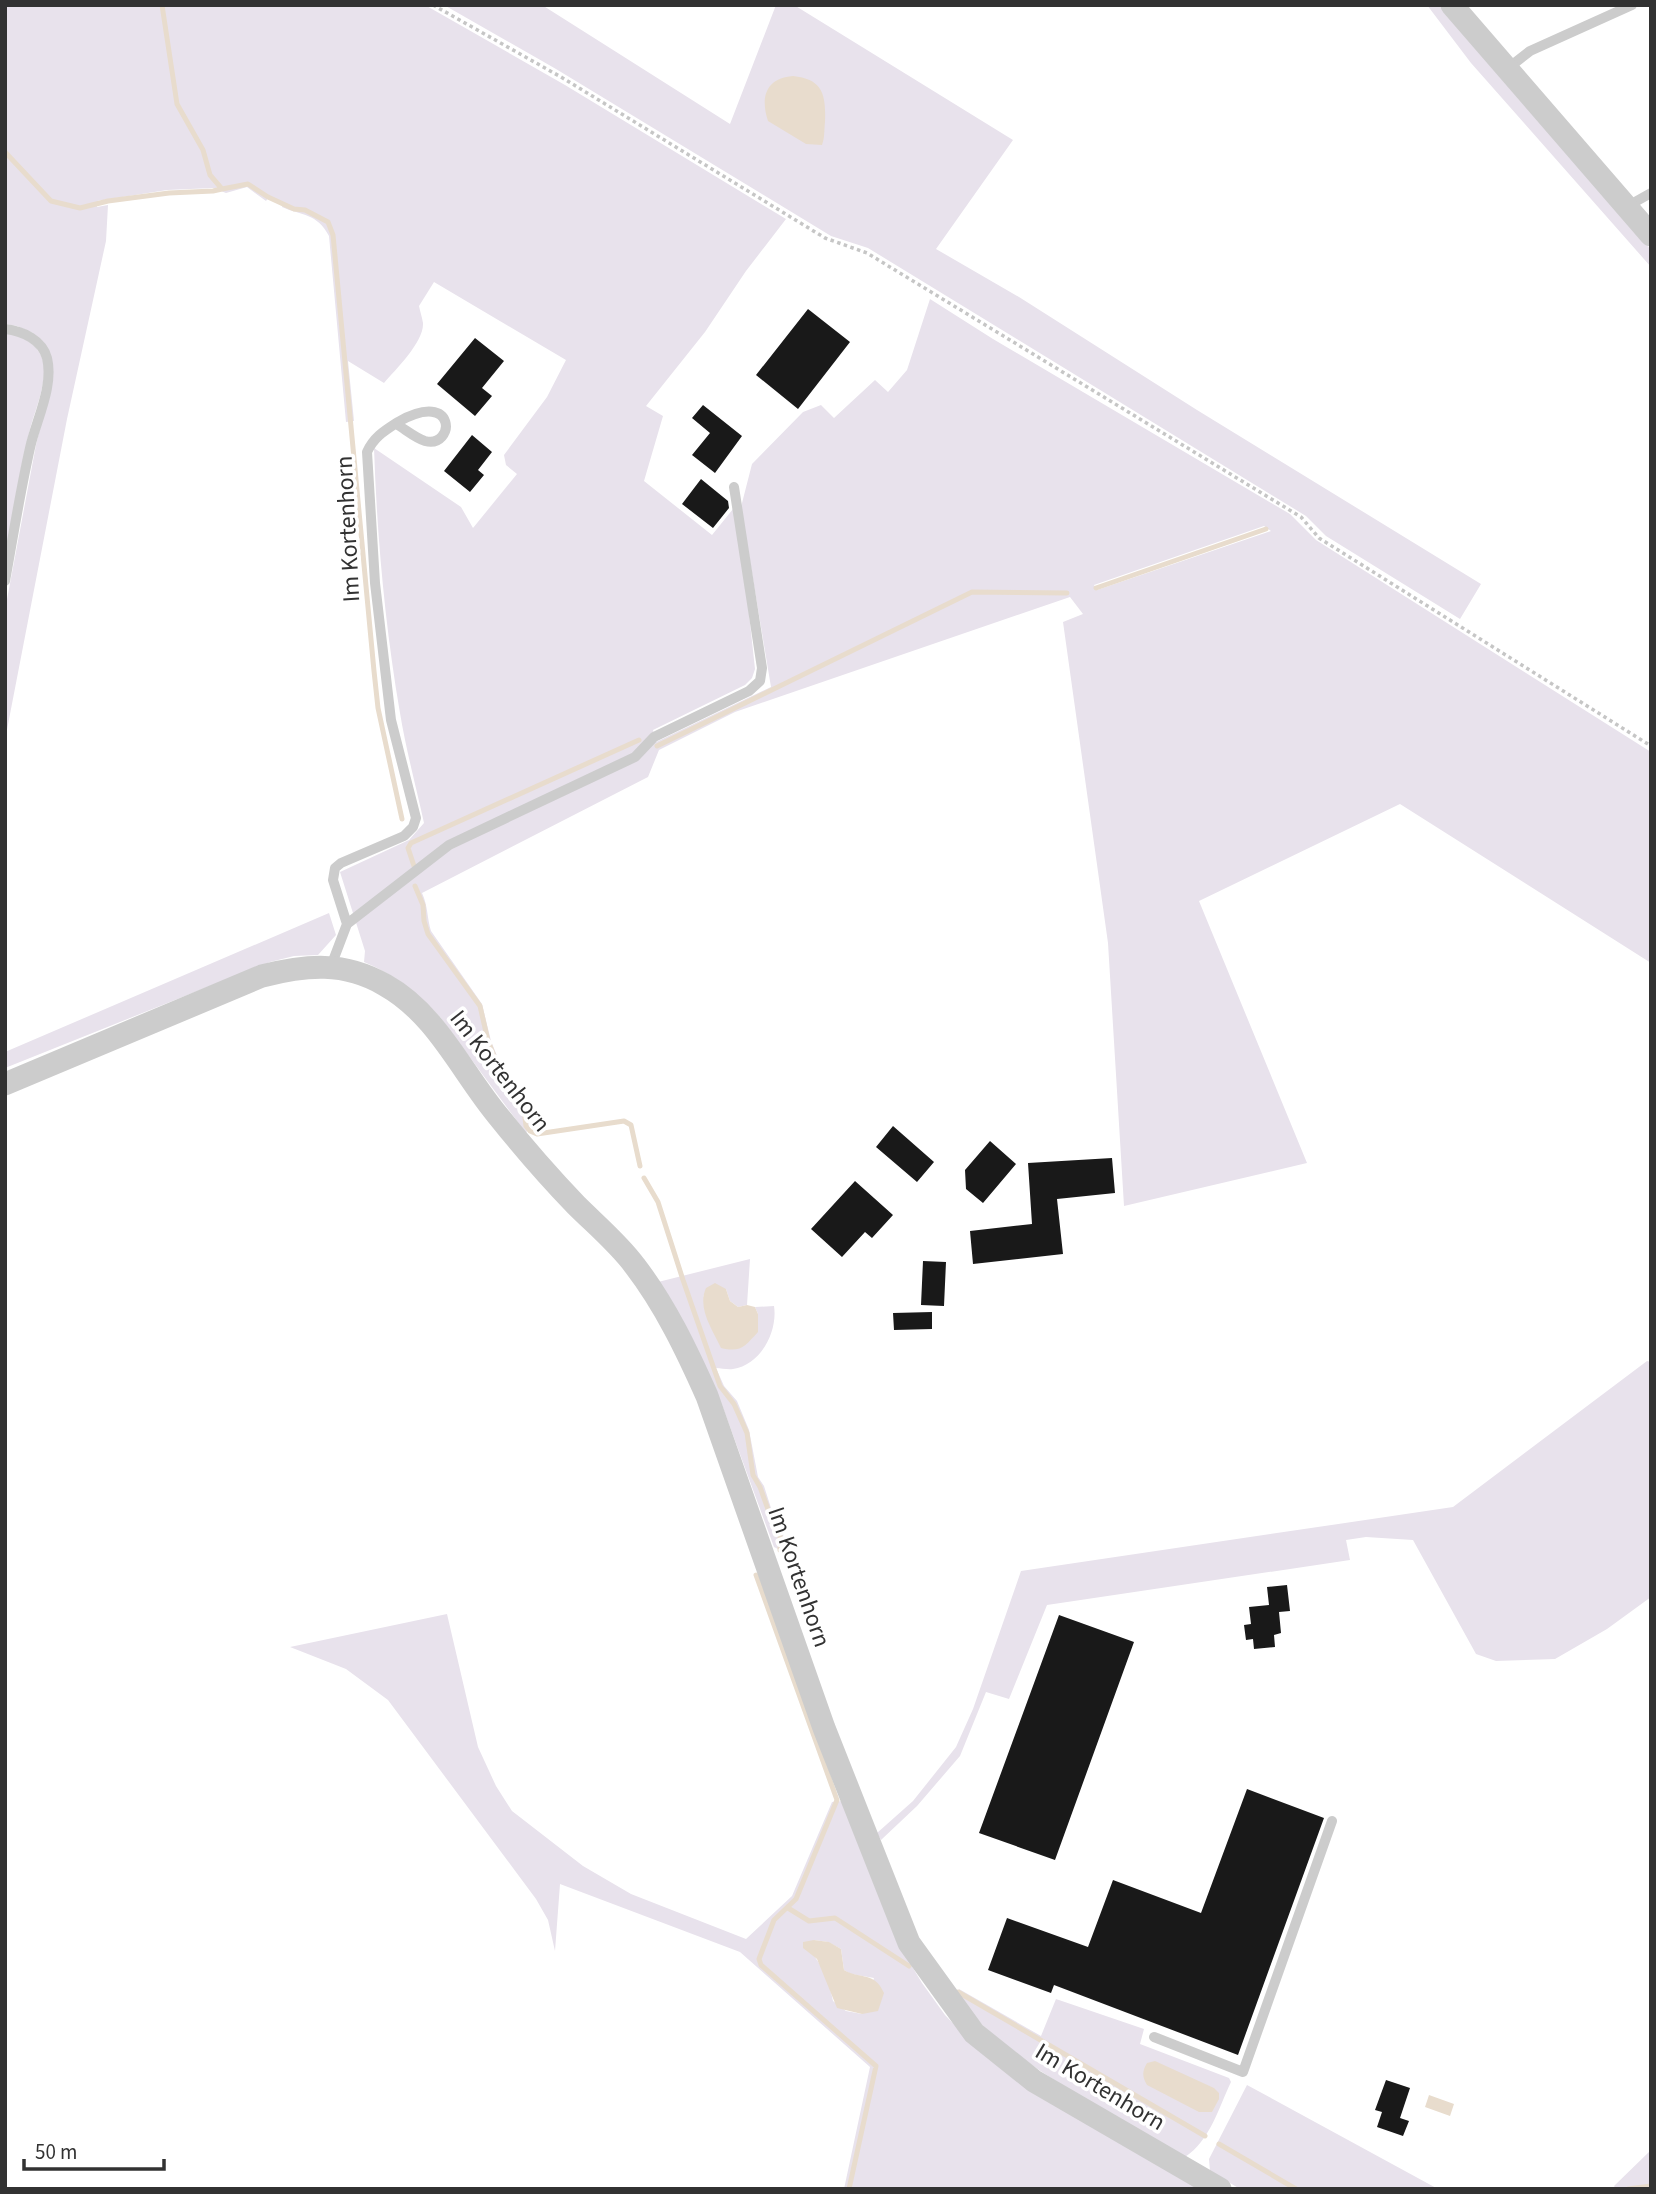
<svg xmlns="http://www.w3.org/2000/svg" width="1656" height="2194" viewBox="0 0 1656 2194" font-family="'Source Sans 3',sans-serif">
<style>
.green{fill:#e8e2ec;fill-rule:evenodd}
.water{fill:#e8dccd}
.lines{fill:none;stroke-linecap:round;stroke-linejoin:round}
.stream{stroke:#e8dccd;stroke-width:5}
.building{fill:#191919}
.path{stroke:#c6c6c6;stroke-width:3.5;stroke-dasharray:3.5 3.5;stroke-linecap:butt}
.service{stroke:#ccc;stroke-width:10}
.minor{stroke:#ccc;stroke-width:23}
.labels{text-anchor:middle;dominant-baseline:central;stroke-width:7;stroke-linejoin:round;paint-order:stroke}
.street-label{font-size:24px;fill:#323232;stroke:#fff}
</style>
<rect width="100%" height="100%" fill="#fff"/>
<path class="green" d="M5 5H425L565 85 786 219 746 271 705 332 646 406 663 416 644 481 712 535 733 509 742 549 755 669 752 678 745 685 653 730 656 742 771 687 741 507 752 464 803 412 821 405 834 418 875 380 888 392 907 370 930 299 993 339 1290 514 1316 540 1651 752V963L1400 804 1199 901 1307 1163 1124 1206 1108 943 1063 622 1083 614 1070 597 735 712 659 750 648 777 422 893C428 906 427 918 431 931L482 1004 491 1041 504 1073 527 1102 530 1125 526 1133 440 1017C417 992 395 975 364 962L365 951 340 872 409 840 424 823C416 786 406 750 400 713 385 625 377 537 374 448L461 507 473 528 517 474 506 465 504 455 547 397 566 360 434 282 419 306C420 311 422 317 423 323 424 342 396 369 384 383L348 361 354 421 346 422 329 236C317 213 302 216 282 207L283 203 268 198 266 201 247 187 226 193 213 188 167 190 97 201V207L108 205 106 241 67 419 5 740V610L36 445 53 374 33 333 17 326 5 324ZM1264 526 1271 531 1097 590 1094 585Z
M444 5H542L730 124 776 5H794L1013 140 936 249 1019 297 1197 410 1481 584 1460 619 1326 536 1306 516 868 248 831 236 556 69Z
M1427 5H1443L1651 250V267L1471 63Z
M5 333C23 335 41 346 44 365 46 387 34 412 29 433 19 473 13 515 5 556Z
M329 913 336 935 318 955 294 956 270 962 5 1068V1052Z
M750 1259 747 1305 738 1307 730 1301 726 1289 703 1296 758 1314 755 1307 774 1306C778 1331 761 1365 733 1369 728 1370 721 1368 716 1368L724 1386 737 1401 749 1430 758 1477 764 1486 771 1508 784 1527 782 1551 774 1547 722 1405 658 1282Z
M1647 1361 1651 1362V1597L1607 1629 1555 1659 1496 1661 1476 1654 1413 1540 1366 1537 1346 1540 1350 1560 1047 1605 1009 1699 986 1692 960 1756 917 1806 881 1840 877 1833 913 1801 956 1747 973 1709 1021 1571 1453 1507Z
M447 1614 478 1747 496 1786 512 1811 583 1866 631 1894 746 1939 792 1896 832 1802 843 1801 902 1950 922 1983 945 2015 969 2040 1198 2189H844L870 2067 740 1952 560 1884 555 1951 548 1920 536 1899 388 1700 346 1669 290 1647ZM814 1940 828 1942 841 1949 844 1970 851 1974 874 1978 862 2014 846 2011 833 2001C830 1985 822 1964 811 1952Z
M959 1989 1041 2036 1056 1999 1144 2029 1140 2044 1229 2078 1231 2082C1219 2107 1210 2141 1185 2157 1154 2138 1123 2120 1091 2102 1042 2073 990 2042 956 1994Z
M1247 2085 1438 2189H1240L1210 2171 1209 2159Z
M1651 2150V2189H1616L1614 2186Z"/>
<path class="water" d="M793 76C823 79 826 95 825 122 824 130 825 137 822 145L806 144 768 121C760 97 766 78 793 76Z
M715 1283 726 1289 730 1301 738 1307 747 1305 755 1307 758 1314V1332C745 1346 741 1353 721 1348 712 1329 697 1308 706 1288Z
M814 1940 829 1942 841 1949 844 1970C862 1980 874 1971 884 1993L878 2011 862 2014 837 2008 817 1959 803 1948V1942Z
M1155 2061 1214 2088 1219 2093V2099L1212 2112H1199L1147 2085C1142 2077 1142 2071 1147 2063Z
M1429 2095 1454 2104 1450 2116 1425 2107Z"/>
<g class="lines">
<path class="stream" d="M162 5 177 104 203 150 210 175 222 189 248 184 268 197 294 209 305 210 328 222 333 235 374 671 378 708 402 819
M5 152 51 201 80 208 108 201 169 193 213 191 222 189
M1096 588 1266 529
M657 746 972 592 1067 593
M414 866 408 848 411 843 639 740
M415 886 423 905 424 921 428 934 480 1006 488 1041 502 1076 523 1102 526 1126 530 1131 537 1134 624 1121 631 1125 640 1166
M644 1178 658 1202 683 1280 720 1386 734 1404 747 1433 753 1475 760 1487 769 1512 780 1528V1550
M756 1575 837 1800 796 1899 774 1920 759 1959 761 1965 876 2066 849 2189
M788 1908 809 1921 835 1918 909 1966
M958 1992 1205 2136
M1219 2144 1296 2189
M1628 2189 1651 2186"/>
</g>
<path class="building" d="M808 309 850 342 798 409 756 375Z
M475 338 504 361 482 388 492 396 475 416 437 384Z
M703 405 742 436 715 473 692 455 710 433 692 418Z
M472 435 492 452 478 470 484 475 470 492 444 471Z
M701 479 728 501 729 508 713 528 682 504Z
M893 1126 934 1162 917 1182 876 1147Z
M990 1141 1016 1164 983 1203 966 1189 965 1170Z
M1112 1158 1115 1193 1057 1199 1063 1254 973 1264 970 1231 1032 1224 1028 1163Z
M855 1181 893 1215 872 1238 865 1232 842 1257 811 1229Z
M923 1261 946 1262 944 1306 921 1305Z
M932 1312V1329L894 1330 893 1313Z
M1287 1585 1290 1611 1279 1612 1281 1633 1274 1635 1275 1647 1254 1649 1253 1639 1246 1640 1244 1625 1251 1624 1249 1607 1269 1605 1267 1587Z
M1059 1615 1134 1642 1055 1860 979 1833Z
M1247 1789 1324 1818 1238 2055 1054 1985 1051 1993 988 1970 1007 1918 1088 1947 1113 1880 1201 1913Z
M1386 2080 1410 2088 1400 2118 1409 2121 1403 2136 1377 2127 1382 2112 1375 2110Z"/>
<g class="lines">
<path class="path" d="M433 5 561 77 825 238 867 253 1301 517 1319 538 1651 746"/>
<path class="service" d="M1507 69 1530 51 1632 5
M1626 207 1651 193
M5 329C23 331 42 340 47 358 54 387 36 420 30 448 20 492 13 537 5 581
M347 924 449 845 635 757 654 737 749 691 760 681 762 668 734 487
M331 966 347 924 333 880 335 868 341 863 404 836 413 827 416 818 391 720 375 583 367 452C374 437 384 431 398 422 458 388 455 449 425 441 415 438 405 429 396 424
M1154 2037 1243 2072 1332 1821"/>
<path class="minor" d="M1452 5 1651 235
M5 1084 262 976C306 965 344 961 385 985 437 1014 462 1073 499 1117 523 1147 549 1177 576 1205 595 1224 619 1244 635 1266 665 1305 687 1351 707 1396L824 1728 909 1943 974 2033 1034 2081 1220 2189"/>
</g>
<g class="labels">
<g class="street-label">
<text transform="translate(348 529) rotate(-93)">Im Kortenhorn</text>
<text transform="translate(500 1071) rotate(52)">Im Kortenhorn</text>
<text transform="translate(799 1577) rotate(71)">Im Kortenhorn</text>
<text transform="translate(1100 2087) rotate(31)">Im Kortenhorn</text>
</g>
</g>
<rect width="1656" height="2194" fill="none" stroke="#323232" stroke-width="14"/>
<path d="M24 2159v10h140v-10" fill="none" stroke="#323232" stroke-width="3.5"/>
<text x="35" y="2159" font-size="21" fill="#323232" stroke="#ffffff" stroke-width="5" paint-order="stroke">50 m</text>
</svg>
